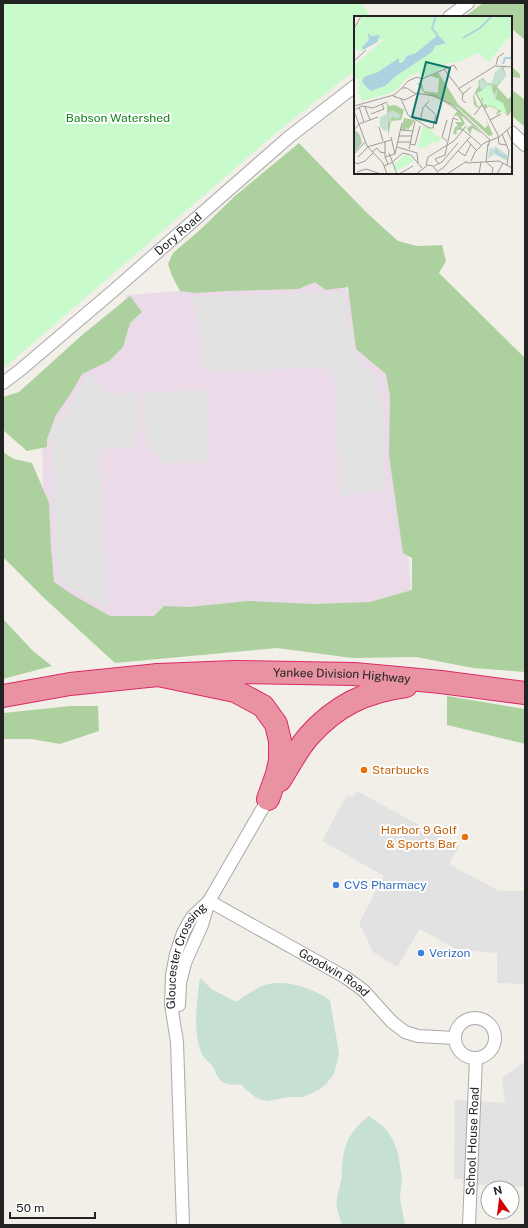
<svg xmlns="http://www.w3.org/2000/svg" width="528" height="1228" viewBox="0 0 528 1228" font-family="'Public Sans',sans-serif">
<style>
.industrial{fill:#ebdbe8}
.forest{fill:#add19e}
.wetland{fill:#c6e0d4}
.park{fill:#c8facc}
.parking{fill:#e2e2e2}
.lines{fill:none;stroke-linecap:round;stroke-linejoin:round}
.street-casing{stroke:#a9a9a9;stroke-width:14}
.highway-casing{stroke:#dc2a67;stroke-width:24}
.street{stroke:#fff;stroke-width:12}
.highway{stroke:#e892a2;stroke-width:22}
.food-dot{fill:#e8710a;stroke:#fff;stroke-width:1.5}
.shop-dot{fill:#3f7fe0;stroke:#fff;stroke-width:1.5}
.labels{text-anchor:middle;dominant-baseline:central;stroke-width:4;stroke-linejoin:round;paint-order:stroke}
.park-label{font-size:12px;fill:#0c8416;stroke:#fff}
.street-label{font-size:12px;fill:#222;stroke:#fff}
.food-label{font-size:12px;fill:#c56008;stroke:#fff;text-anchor:start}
.shop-label{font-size:12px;fill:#366cbe;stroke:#fff;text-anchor:start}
.inset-river{fill:none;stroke:#aad3df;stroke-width:2}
.inset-road{fill:none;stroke:#9f9d99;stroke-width:1}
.view{fill:#0f766e;fill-opacity:0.15;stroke:#0f766e;stroke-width:2}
.inset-edge{fill:none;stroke:#222;stroke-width:2}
</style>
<rect width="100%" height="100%" fill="#f2efe9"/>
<path class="industrial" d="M341 279 395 377 412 603 106 624 44 582 42 426 86 368 111 352 126 295Z"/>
<path class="forest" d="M483 3H525V40L512 29H511V17H464Z
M511 66 520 74V78L511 77Z
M511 89 525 100V127L511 115Z
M299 143 367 213 398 241 417 246 442 245 446 261 439 273 525 358V672L473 668 416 657 352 658 277 648 115 663 44 598 3 557V452L14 459 32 463 49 503 51 547 54 582 73 595 110 616H154L164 606 189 607 248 601 313 604 370 602 412 590V558L403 553 389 455 390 396 386 374 356 349 348 287 326 290 315 282 298 289 227 291 195 293 180 291 172 276 168 264 173 253 201 229 235 196Z
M130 296 142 312 130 323 123 347 109 361 82 374 70 395 56 415 47 439V447L27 451 3 430V397L19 392 81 336Z
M3 619 33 651 52 666 3 679Z
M447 696 525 709V744L447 725Z
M70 706H98L99 731 60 744 31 739H3V713Z"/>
<path class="wetland" d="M200 978 213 990 236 1002C245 996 257 987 268 984 289 980 313 989 330 1000L339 1054 334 1074 326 1084 320 1089 308 1095 302 1097H288L268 1101 262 1100 255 1097 240 1084C230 1086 221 1084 216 1074 215 1072 215 1070 214 1068 211 1063 205 1060 202 1054 192 1031 197 1002 200 978Z
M369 1116 385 1128 393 1140 398 1153 402 1178 400 1198 405 1225H342C341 1219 337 1213 337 1207 335 1196 342 1184 342 1173 343 1147 347 1133 369 1116Z"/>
<path class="park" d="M3 3H363L362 5 372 17H355V70L277 132 3 369Z"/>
<path class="parking" d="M344 293 353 350 361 364 372 371 379 383 383 418 385 490 340 496 336 396 332 367 205 372 193 296Z
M89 374 99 382 104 394 140 393 141 430 136 433V448L98 449 108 609 63 584 58 578 56 557 51 433 55 424 65 415 71 406 83 381Z
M206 390 209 462 161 463 160 458 158 454 150 453 147 446 144 392Z
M357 791 459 847 449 864 499 891H525V984L497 983V953L457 950 420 929 397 967 373 952 359 923 384 876 322 841 347 795 353 797Z
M525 1061V1187L464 1184 463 1179H454L455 1100 505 1103 502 1078Z"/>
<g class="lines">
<g class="street-casing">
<g id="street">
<path d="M449 17 468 3"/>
<path d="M511 132 525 145"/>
<path id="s1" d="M3 383 19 371 112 292 289 137 355 86"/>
<path id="s2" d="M209 901 345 977 363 990 392 1022 405 1032 418 1036 455 1038"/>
<path d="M179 1005 180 983 185 963 202 925 209 901 268 799"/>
<circle cx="475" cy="1038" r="20"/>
<path id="s3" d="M183 1225 177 1042 171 1004 172 975 176 954 183 933 192 917 209 901"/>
<path id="s4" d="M469 1225 476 1058"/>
</g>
</g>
<g class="highway-casing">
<g id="highway">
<path id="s5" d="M158 675 234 672 354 674 441 682 525 693"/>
<path d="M3 696 70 684 158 675 235 691 263 706 276 724 280 741V760L277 774 268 799"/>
<path d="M280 780C289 766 297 750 308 737 335 706 366 691 406 686"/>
</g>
</g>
<use href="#street" class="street"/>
<use href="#highway" class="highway"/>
</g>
<g class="food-dot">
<circle cx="364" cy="770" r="4"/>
<circle cx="465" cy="837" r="4"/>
</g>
<g class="shop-dot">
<circle cx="336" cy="885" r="4"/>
<circle cx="421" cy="953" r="4"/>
</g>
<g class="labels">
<g class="park-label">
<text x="118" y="118">Babson Watershed</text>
</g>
<g class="street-label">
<text stroke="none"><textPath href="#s1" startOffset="230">Dory Road</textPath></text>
<text stroke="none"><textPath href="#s5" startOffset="184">Yankee Division Highway</textPath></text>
<text stroke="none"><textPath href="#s3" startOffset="273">Gloucester Crossing</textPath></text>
<text stroke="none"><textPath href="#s2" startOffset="144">Goodwin Road</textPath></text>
<text stroke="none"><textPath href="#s4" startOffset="84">School House Road</textPath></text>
</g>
<g class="food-label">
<text x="372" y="770">Starbucks</text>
<text x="457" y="830" text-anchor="end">Harbor 9 Golf<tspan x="457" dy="14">&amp; Sports Bar</tspan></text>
</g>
<g class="shop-label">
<text x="344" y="885">CVS Pharmacy</text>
<text x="429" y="953">Verizon</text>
</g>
</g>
<g transform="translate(354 16)">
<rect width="158" height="158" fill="#f2efe9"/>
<path d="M149 50 152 59 143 71 154 83 158 80V94L154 100 148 95 142 99 144 94 136 90 131 93 124 76 120 79 123 89 126 91 124 92 120 89 119 80 125 69 124 65 129 62 133 67H138L141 57ZM84 56 104 88 131 112 134 109 131 100 139 119 135 120 103 91 70 77 63 67H68L70 75 84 77 85 63 77 60ZM84 82 103 93 128 118 118 112 116 119 113 112 118 109 107 99 111 108 107 111 109 114H103L102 119 99 117 101 111 104 110 101 106H108L103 99 99 101 103 95ZM33 86 35 90 41 89 50 94 47 104 37 105 34 121ZM50 102 61 104 54 114 52 111V114H47Z" fill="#add19e"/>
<path d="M148 52 152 59 143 69 138 68 139 78 144 74 141 85 126 72 125 65 127 63 136 69 144 53ZM38 94 47 99 44 103 38 101 35 107 34 97ZM33 98 34 114 30 115 26 110V101ZM141 130 153 139 151 140 153 141V145L140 138 134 143 135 133 139 131 140 137Z" fill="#c6e0d4"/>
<path d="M1 114 6 119 8 127 0 137Z" fill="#aacbaf"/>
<path d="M9 0H158V21L153 23 135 46 124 37 102 47H92L89 52 68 63 65 56 55 60 40 76 8 85 4 76 5 64 0 61 1 49 34 20 8 35 0 33V15ZM85 19 89 25H92L91 27 81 30 78 36 42 60 31 70 16 75 11 70 8 64 10 61 24 56 45 43V47H48L53 40 62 37ZM136 69 141 83 149 87 153 98 136 89 133 91 132 88 129 89V83L128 81 127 84 124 77ZM69 110 78 114 81 119 88 122 82 128 80 125 74 129 73 133V130L71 132 64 131 63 127 65 128ZM52 138 61 144 45 154 41 153V148Z" fill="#c8facc" fill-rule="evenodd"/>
<path d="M14 17 17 20 26 19 23 26 9 34 8 31 15 24ZM84 19 92 27 81 30 78 36 42 60 31 70 17 75 11 70 8 65 10 61 24 56 45 42V47H48L53 40 62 37Z" fill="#aad3df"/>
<path class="inset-river" d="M82 0 78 12 84 20M109 22 126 12 138 0M149 48 151 42H158M140 136 142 134 144 138 153 141"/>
<path class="inset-road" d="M0 13 7 0M0 45 12 34M142 49 144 41 150 37M90 53 109 78M48 72 54 65 63 61 68 63 100 49 103 54M104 73 141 50 158 51M122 77 144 119 145 128 153 129M39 80 51 84 64 77M47 83 54 99 75 112H79L82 99M112 87 108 84 109 78 117 71M71 89 81 98M0 90 40 79 48 72H53L60 77 81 80 100 90 136 124 134 130M5 91 10 106M11 91 16 104M0 94 8 90 19 92 33 86M0 95 13 130 29 147 33 158M17 98 30 93 28 88M120 99 128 89M136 104 147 98M66 105 69 92 75 85M25 111 29 125M108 113 128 130M0 114 5 108 24 101M47 114 59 115M153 114 158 126M148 118 155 135 153 149M44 120H58M37 121 41 138M113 124 122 134M31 125V141L34 148M93 125 88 121 93 104M44 126H57M56 128 61 129 66 110M13 131 37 124M43 131 63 137 64 147M55 133 61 105M104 135 111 140 117 128M18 136 23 132 26 136 31 137M35 137 43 158M0 138 11 126M4 141 14 131M31 141 41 138 48 107M0 145 3 148 11 145 19 137M117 145 121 136 130 127 145 121 158 110M132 146 139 152 138 158M132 146 134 128M112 147 145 145 158 152M85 148 81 143 91 139 99 102 104 104M72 149 74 141 100 125 112 110M30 150 37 147 49 137 57 139 68 152M80 150 88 146 104 127M84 155 89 152 116 121M3 156 12 153 27 158M45 158 59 150M62 158 74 149 79 150 85 158M93 158 113 145M125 158 127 146M143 158 149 147"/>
<path class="view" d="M72 46 96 52 82 107 58 101Z"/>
<rect width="158" height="158" class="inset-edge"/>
</g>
<rect width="528" height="1228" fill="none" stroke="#222222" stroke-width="8"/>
<g transform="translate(500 1200) rotate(346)"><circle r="19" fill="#ffffff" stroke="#a7a7a7"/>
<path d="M0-3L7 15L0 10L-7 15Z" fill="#d40000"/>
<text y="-6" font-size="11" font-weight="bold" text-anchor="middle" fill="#222222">N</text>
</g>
<path d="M10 1212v6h85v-6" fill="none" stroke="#222222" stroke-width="2"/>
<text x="16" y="1212" font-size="12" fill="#222222" stroke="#ffffff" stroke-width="3" paint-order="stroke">50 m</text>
</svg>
